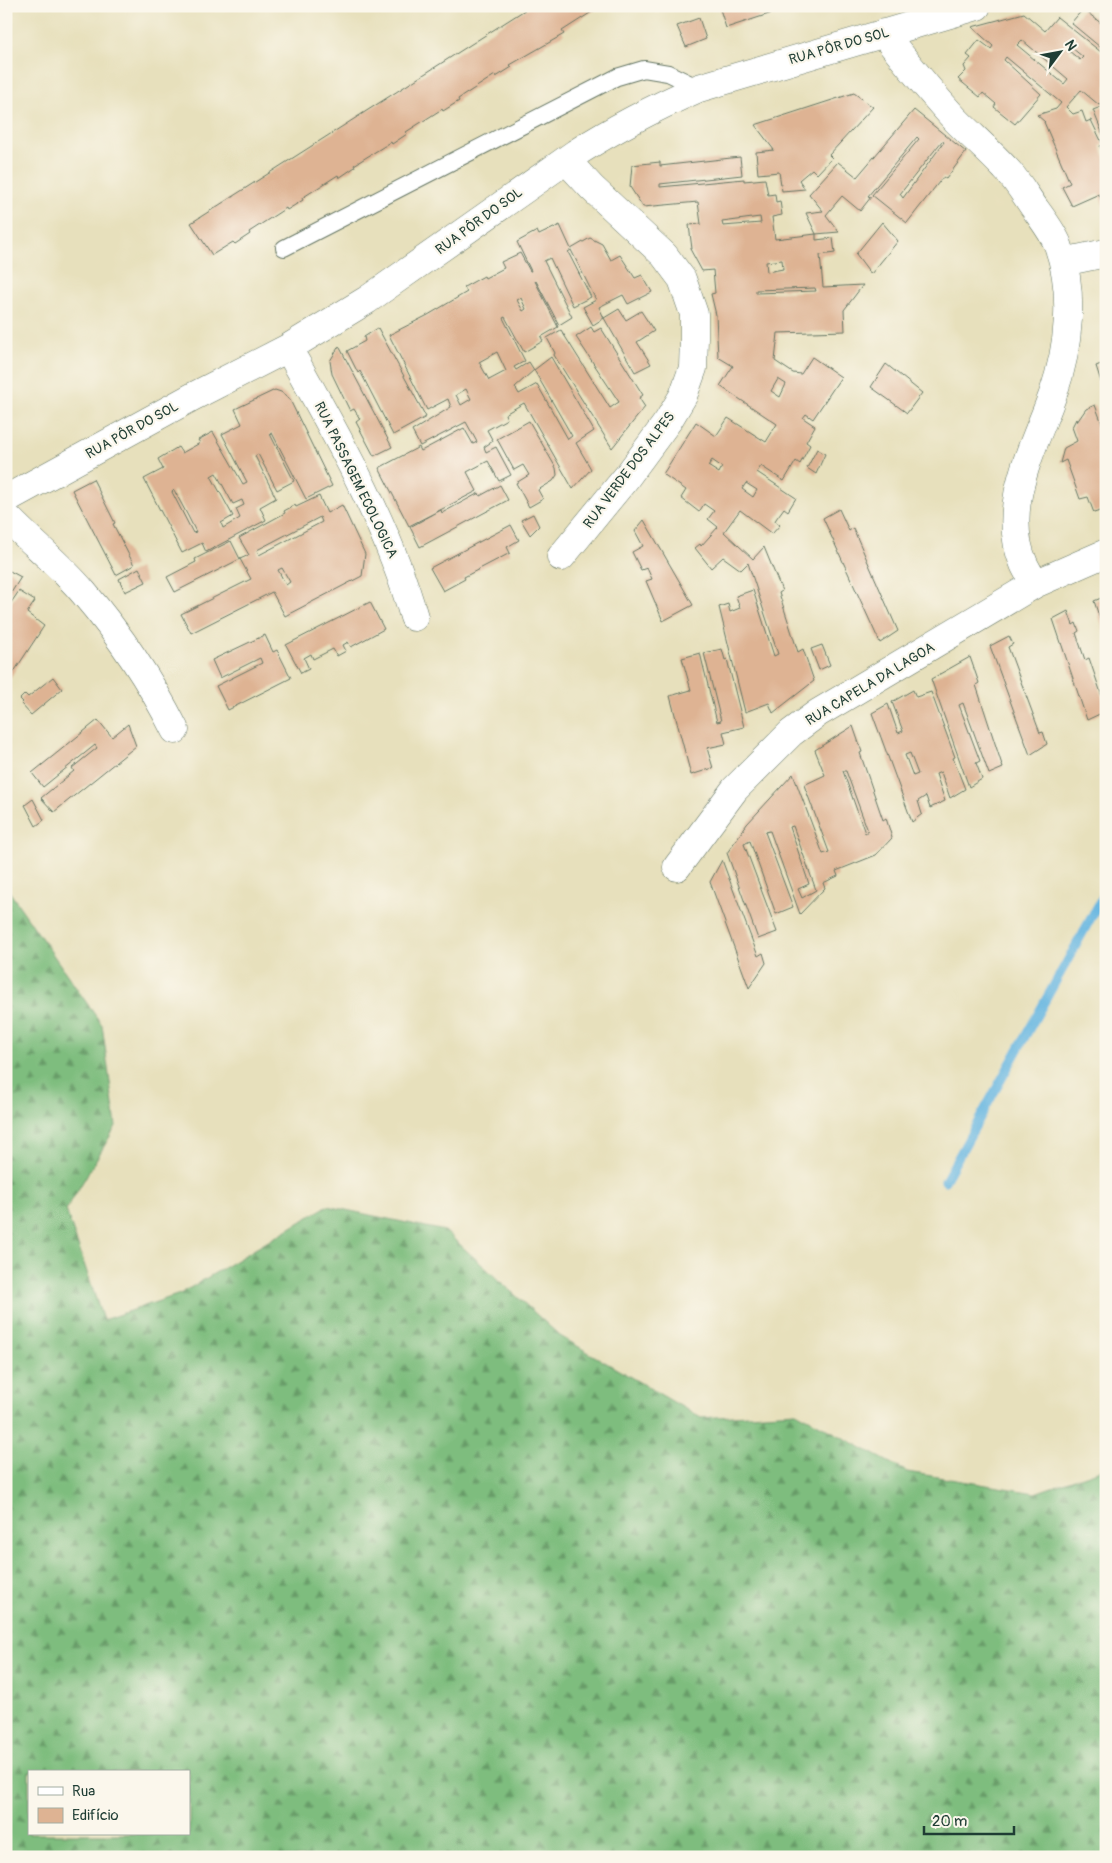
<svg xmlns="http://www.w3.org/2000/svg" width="1112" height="1863" viewBox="0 0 1112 1863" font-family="Pangolin,sans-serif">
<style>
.forest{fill:url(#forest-firs);stroke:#4e7d59;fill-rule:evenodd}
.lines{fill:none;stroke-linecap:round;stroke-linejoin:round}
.stream{stroke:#65b5e0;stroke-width:9}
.building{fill:#deb393;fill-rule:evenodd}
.service-casing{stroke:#657664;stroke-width:18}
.minor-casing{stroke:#657664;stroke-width:29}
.service{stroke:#fff;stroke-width:16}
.minor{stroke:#fff;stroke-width:28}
.labels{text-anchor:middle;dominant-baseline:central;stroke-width:4.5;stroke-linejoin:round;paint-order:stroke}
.street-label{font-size:14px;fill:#1f3d34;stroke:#fbf7ec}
</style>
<defs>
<pattern id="forest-firs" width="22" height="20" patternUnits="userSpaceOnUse" patternTransform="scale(1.25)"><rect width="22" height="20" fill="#7ebd7e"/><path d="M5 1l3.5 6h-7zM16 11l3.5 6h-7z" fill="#679b68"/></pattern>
</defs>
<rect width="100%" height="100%" fill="#fbf7ec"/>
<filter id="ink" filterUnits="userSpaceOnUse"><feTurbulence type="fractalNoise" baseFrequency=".02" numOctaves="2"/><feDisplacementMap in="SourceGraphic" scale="10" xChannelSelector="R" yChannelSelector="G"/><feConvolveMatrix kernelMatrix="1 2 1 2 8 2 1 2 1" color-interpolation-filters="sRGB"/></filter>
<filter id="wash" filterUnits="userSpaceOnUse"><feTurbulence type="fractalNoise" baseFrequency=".0096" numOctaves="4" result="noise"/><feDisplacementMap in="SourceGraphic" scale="20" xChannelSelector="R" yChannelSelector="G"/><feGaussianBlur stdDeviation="1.12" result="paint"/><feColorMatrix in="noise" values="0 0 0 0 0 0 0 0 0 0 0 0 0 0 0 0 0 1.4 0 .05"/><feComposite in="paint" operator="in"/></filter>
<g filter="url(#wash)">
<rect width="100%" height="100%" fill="#e7e0bc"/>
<path class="forest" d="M6 887 102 1025 116 1126 66 1210 103 1320 180 1294 327 1206 445 1231 560 1336 701 1418 796 1412 907 1472 1035 1493 1106 1468V1857H6ZM29 1772H189V1834H29Z"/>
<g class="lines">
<path class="stream" d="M945 1181 1106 891"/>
</g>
<g id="blocks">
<path class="building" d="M531 6H601L562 31 564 34 510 65 512 67 496 77 495 75 458 99 459 101 443 111 442 109 406 132 407 134 392 144 391 142 354 165 355 167 339 178 338 175 302 198 303 200 287 210 286 208 249 232 250 234 235 244 233 242 212 255 191 223Z
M719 6H770L772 13 726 28Z
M1083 9 1102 24 1106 20V52L1071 23Z
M1024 13 1045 31 1057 17 1106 56V102L1099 105 1081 90 1066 107 1073 114 1082 111 1086 122 1091 120 1103 145 1100 146 1106 159V212L1099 194 1072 206 1062 187 1070 183 1044 122H1045L1037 115 1056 109 1061 103 1006 57 1004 60 1041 94 1015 124 994 107 996 104 983 93 980 97 958 79 966 71 964 66 971 58 967 55 979 40 991 49 993 46 972 27ZM1022 40 1068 79 1064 84 1017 45ZM1072 48 1083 57 1080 60 1069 51Z
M699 18 706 39 686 47 677 26Z
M854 93 873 107 829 155 832 158 817 174 812 169 799 180 805 189 782 191 779 172 758 174 756 152 774 150 755 125Z
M1106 105V142L1093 110Z
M914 110 966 152 946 179 943 177 907 223 872 195 919 139 917 137 868 196 871 197 860 211 842 196 826 215 839 232 816 234 806 213 823 211 809 194 838 162 857 177ZM942 141 944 142 903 198 900 194Z
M740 157 742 175 660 184V187L744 179V181L765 179 768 195 775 194 776 202 780 201 782 215 772 217 775 239 816 234V240L833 238 835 253 820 255 823 287 863 285 844 310 845 331 778 333 775 361 793 373 801 374 812 357 841 377 813 419 806 414 803 418 815 426 806 442 810 445 800 464 796 461 784 481 761 466 757 472 796 498 788 511 784 508 776 519 775 521 780 525 772 534 740 510 724 532 753 559 764 547 782 591 779 593 798 652 803 649 814 681 773 713 769 703 745 712 719 607 728 604 730 612 740 608 736 596 753 590 774 656 778 654 748 563 741 570 723 557 711 568 695 548 700 544 701 546 718 527 708 519 714 511 704 504 699 512 681 498 686 490 663 474 696 422 716 436 728 418 766 442 777 424 720 386 733 366 718 357 716 315 711 294 715 293 713 270 702 271 690 249H692L689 225 701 224 698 202 643 207 630 187 632 165 660 162V166ZM760 217 761 223 723 226 722 222ZM782 260 783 269 767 272 766 262ZM815 288 816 291 756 293V290ZM778 379 786 384 780 397 771 391ZM712 460 722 467 719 473 708 466ZM746 483 757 490 753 497 742 489Z
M882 222 898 241 871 274 856 254Z
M560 225 571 249 590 238 602 244 611 260 620 255 635 278 642 275 652 292 628 304 623 295 599 307 604 318 619 309 626 320 641 311 654 331 637 342 651 364 635 372 604 318 593 325 583 307 596 300 571 250 568 252 591 297 573 306 550 258 544 261 572 317 559 325 536 281H535L558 327 541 337 543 341 524 352 505 317 503 318 525 361 514 367 516 370 529 362 534 370 515 387 519 394 537 384 568 439 572 436 534 370 551 357 594 431 576 443 591 469 573 489 524 403 505 414 507 419 487 430 493 441 484 447 486 452 496 447 511 475 499 481 488 461 467 472 477 491 409 526 379 468 419 447 421 451 464 428 473 444 477 442 466 422 420 446 412 431 451 407 448 399 427 410 389 335 428 315 467 292 464 287 484 276 485 278 504 268 501 262 520 253 530 271H531L517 242 537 231 539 235ZM521 298 526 309 523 311 517 300ZM497 352 506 371 489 380 479 362ZM466 389 471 399 461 405 456 395Z
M591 327 594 332 601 328 643 395 639 398 645 407 612 448 554 355 555 353 547 338 561 330 610 408 619 402 576 337Z
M378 328 426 417 393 435 360 371 358 373 347 351 365 341 364 337Z
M339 346 392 447 374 456 356 422 360 419 354 409 350 411 332 374 330 361Z
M1106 362V394H1105L1096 366Z
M886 364 922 393 907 413 871 387Z
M275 390 281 392 289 398 332 486 306 499 272 433 270 434 294 481 277 490 258 454 255 456 276 498 260 507 266 520 206 552 202 543 182 553 144 479 163 469 158 459 178 447 182 453 200 443 198 440 213 432 243 484 247 482 222 434 242 424 235 409ZM216 473 233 504 242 500 244 505 236 509 240 518 223 528 221 523 233 516 211 476ZM174 490 188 516 196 532 193 533 172 492Z
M1095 405 1106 434V509L1094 513 1088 497 1080 499 1066 460 1060 463 1064 448 1077 441 1072 427 1076 419 1077 422 1086 409Z
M529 421 556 468 557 475 553 481 538 490 543 499 529 507 516 483 529 475 523 465 514 470 497 439Z
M817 449 825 454 816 474 807 468Z
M93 479 115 523 113 524 134 565 116 575 72 490Z
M500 485 508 500 420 547 410 527 441 510 442 513 479 493 480 496Z
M319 496 327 513 342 505 365 554 362 576 285 616 272 592 191 633 181 614 251 579 240 559 249 555 239 538 285 513 284 511 295 505 296 507ZM320 517 322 522 259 555 257 550ZM282 568 290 582 286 585 278 570Z
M839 509 849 531 853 528 898 631 880 643 823 518Z
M533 514 539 526 530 535 521 520Z
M644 520 693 605 663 621 646 581 652 579 647 568 641 570 632 552 643 546 635 531Z
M511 525 519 540 507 547 510 553 464 577 465 579 443 591 430 568Z
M231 541 240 559 175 592 167 577 196 562 195 559Z
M139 568 146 582 125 592 119 579Z
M6 569 21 577 6 601Z
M19 591 35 601 27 613 44 626 6 684V610Z
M1106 596V634H1105L1094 601Z
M370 602 384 629 351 647 348 642 343 645 346 651 337 656 333 649 313 659 311 654 304 658 309 669 301 673 286 645Z
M1068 611 1073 625 1076 623 1079 631 1076 633 1085 660 1089 658 1106 708V711L1087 720 1053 619Z
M265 635 273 652 277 650 291 678 228 710 216 686 262 663 260 658 220 678 212 660Z
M1009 636 1013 644 1008 647 1040 733 1043 732 1047 744 1030 755 990 646Z
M822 645 830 665 819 670 811 649Z
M722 649 725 660 727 659 744 727 723 732 726 744 707 748 713 768 691 775 670 696 691 690 682 658 700 653 717 722 721 721 704 653Z
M970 657 979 683 976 685 1003 768 989 774 963 703 959 705 980 761 976 763 982 779 969 787 931 679Z
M53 677 62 689 31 715 21 704 23 702 20 699 25 694 28 697Z
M913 690 916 697 931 692 955 757 953 758 965 789 950 798 941 772 936 774 945 801 930 808 926 796 918 801 922 814 912 822 872 713 888 704 898 733 903 731 892 702ZM910 753 918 774 913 776 905 755Z
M98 720 112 737 128 724 136 746 54 812 41 798 74 771 72 768 97 748 95 745 43 787 32 773Z
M853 726 862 752 860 753 883 820 886 818 892 838 876 855 836 871 838 876 823 883 825 888 800 914 770 831 765 832 793 907 776 914 750 841 744 844 777 932 758 939 727 853 747 824 793 774 823 854 829 852 804 785 825 775 815 750ZM843 771H846L868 831 865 833ZM793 826 816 890 802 898 798 889 809 884 790 827Z
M33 799 44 820 36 826 25 805Z
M722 860 758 956 763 953 766 963 749 988 710 882Z"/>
</g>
</g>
<g filter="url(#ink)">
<use href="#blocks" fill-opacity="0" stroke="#657664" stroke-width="1"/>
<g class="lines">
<g class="service-casing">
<path id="service" d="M284 248 617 77 644 69 668 73 699 88"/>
</g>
<g class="minor-casing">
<path id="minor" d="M883 33C907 63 930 92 956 120 972 136 989 151 1005 168 1017 180 1026 196 1036 210 1044 221 1053 233 1058 245 1075 292 1069 348 1053 394 1034 447 999 508 1024 564 1027 571 1032 578 1035 584
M1063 262 1106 253
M288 348C336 434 387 522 414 617
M6 499 194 396 288 348 367 300 576 153C615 128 656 107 699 88L977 6
M6 516C31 542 60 565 83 592 119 634 150 680 175 730
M561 557 626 478 668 421 683 396 693 368 694 338V314L682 279 664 255 592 188 566 160
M677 867 735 789 791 733 818 713 1035 584 1106 553"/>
</g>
<use href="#service" class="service"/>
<use href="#minor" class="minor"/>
</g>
</g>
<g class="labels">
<g class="street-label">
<text transform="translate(839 46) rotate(-16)">RUA PÔR DO SOL</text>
<text transform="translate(479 221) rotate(-36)">RUA PÔR DO SOL</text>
<text transform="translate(132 430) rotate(-29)">RUA PÔR DO SOL</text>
<text transform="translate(629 470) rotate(-53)">RUA VERDE DOS ALPES</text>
<text transform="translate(356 480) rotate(64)">RUA PASSAGEM ECOLOGICA</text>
<text transform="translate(870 684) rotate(-31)">RUA CAPELA DA LAGOA</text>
</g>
</g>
<rect width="1112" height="1863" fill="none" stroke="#fbf7ec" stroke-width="25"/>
<rect x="28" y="1770" width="162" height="65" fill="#fbf7ec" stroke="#a3ada2"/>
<rect x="38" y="1787" width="25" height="8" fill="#ffffff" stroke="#a3ada2"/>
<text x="72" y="1796" font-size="15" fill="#1f3d34">Rua</text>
<rect x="38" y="1808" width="25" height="15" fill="#deb393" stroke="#a3ada2"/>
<text x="72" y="1820" font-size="15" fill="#1f3d34">Edifício</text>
<g transform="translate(1060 52) rotate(58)" stroke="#fbf7ec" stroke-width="4" paint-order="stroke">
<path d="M0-4L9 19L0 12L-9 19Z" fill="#1f3d34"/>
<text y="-8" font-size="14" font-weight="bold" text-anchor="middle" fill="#1f3d34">N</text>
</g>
<path d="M924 1826v8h90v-8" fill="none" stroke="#1f3d34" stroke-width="2.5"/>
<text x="932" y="1826" font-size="15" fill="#1f3d34" stroke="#fbf7ec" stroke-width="4" paint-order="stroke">20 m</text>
</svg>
